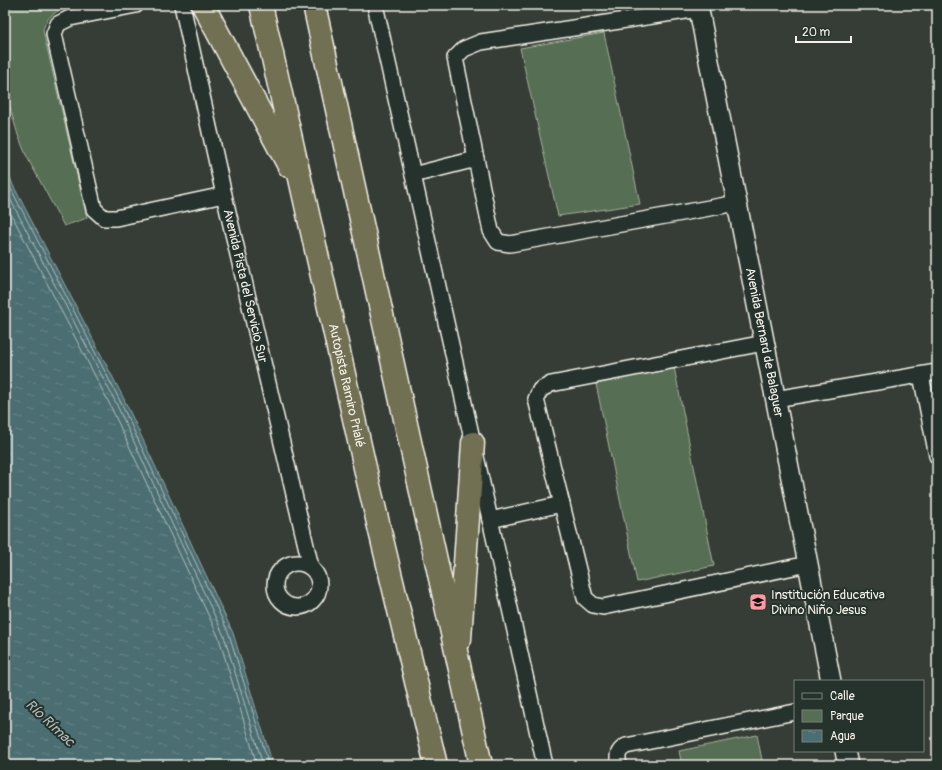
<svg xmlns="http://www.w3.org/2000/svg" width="942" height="770" viewBox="0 0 942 770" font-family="Pangolin,sans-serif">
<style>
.green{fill:#566e52;stroke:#a5b09d}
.water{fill:url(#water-ripples);stroke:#8fa2a1}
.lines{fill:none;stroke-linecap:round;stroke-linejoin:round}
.shore{stroke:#b0bdb9;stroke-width:1}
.minor-casing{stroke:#f4f1e8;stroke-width:18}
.tertiary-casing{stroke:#f4f1e8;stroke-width:22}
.trunk-casing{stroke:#f4f1e8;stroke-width:25}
.minor{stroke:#26332d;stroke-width:15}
.tertiary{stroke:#26332d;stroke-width:19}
.trunk{stroke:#716f52;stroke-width:22}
.labels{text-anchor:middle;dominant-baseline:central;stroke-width:4;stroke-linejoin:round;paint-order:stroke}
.street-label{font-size:13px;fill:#f4f1e8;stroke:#26332d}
.poi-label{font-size:13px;fill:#f4f1e8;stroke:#26332d;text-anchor:start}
.water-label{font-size:14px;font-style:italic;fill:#b0bdb9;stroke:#26332d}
</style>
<defs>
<pattern id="water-ripples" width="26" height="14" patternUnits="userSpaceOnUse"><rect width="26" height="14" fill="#4b6e72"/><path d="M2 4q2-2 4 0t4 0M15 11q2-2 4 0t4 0" fill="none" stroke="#668386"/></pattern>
</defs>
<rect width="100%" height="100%" fill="#353d36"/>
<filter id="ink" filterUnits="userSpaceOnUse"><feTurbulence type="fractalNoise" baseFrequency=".025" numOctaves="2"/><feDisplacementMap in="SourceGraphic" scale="8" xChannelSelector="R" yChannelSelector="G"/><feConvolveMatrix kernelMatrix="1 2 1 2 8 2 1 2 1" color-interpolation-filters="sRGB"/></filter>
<g filter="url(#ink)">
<path class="green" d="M5 5H61L62 8C52 15 45 19 43 31L87 218 64 226 26 155 18 135 5 91Z
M604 33 640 204 558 216 520 48Z
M674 367 714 566 637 582 596 384Z
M757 735 763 765H682L679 751Z"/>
<path class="water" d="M5 164 13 185 123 397 233 633 273 765H5Z"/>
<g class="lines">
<path class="shore" d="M5 175 10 187 119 399 229 634 269 765
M5 189 115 401 224 636 263 765
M5 202 109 403 219 638 257 765"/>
<g class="minor-casing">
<g id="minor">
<path d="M136 5 70 18 58 24 54 34 94 209 104 218H116L224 195"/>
<path id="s1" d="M182 5 224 195 311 567"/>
<path d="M375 5 545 765"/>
<path d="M699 9 481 42 464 49 455 58 491 231 498 242 510 244 737 203"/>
<path d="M413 175 476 159"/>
<path d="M764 343 551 384 540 390 536 399 585 598 593 605 603 607 808 564"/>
<path d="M921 375 937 456"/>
<path d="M775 399 937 372"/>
<path d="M490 520 562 504"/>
<circle cx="297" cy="585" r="22"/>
<path d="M619 765C617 756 617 751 626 746L795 712"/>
</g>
</g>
<g class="tertiary-casing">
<g id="tertiary">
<path id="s2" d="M698 5 831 681"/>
<path d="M845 751 848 765"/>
</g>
</g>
<g class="trunk-casing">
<g id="trunk">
<path d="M203 5 289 166"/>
<path id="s3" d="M261 5 368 481 436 765"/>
<path d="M314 5 481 765"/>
<path d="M460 639 473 443"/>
</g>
</g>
<use href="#minor" class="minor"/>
<use href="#tertiary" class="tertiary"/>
<use href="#trunk" class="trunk"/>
</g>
</g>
<defs>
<g id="school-square" transform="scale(0.9)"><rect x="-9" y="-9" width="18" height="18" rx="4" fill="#ff9aa2" stroke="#26332d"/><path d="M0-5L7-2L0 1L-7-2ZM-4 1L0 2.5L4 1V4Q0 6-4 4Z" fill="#111"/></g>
</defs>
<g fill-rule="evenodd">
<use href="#school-square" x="758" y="602"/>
</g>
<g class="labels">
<g class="street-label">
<text stroke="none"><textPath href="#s1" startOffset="288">Avenida Pista del Servicio Sur</textPath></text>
<text stroke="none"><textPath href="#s2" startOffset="344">Avenida Bernard de Balaguer</textPath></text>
<text stroke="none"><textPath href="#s3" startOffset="390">Autopista Ramiro Prialé</textPath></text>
</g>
<g class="poi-label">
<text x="771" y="595">Institución Educativa<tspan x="771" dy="15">Divino Niño Jesus</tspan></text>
</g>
<g class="water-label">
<text transform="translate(50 723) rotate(43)">Río Rímac</text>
</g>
</g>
<rect width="942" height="770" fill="none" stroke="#26332d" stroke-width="20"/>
<rect x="10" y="10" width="922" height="750" fill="none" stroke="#f4f1e8" stroke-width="1.5" filter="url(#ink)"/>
<rect x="794" y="680" width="130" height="72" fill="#26332d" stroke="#787f78"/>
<rect x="802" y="693" width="20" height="6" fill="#26332d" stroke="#787f78"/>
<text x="830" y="700" font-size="12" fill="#f4f1e8">Calle</text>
<rect x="802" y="710" width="20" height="12" fill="#566e52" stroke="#787f78"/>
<text x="830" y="720" font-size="12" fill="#f4f1e8">Parque</text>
<rect x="802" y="730" width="20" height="12" fill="url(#water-ripples)" stroke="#787f78"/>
<text x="830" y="740" font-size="12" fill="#f4f1e8">Agua</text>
<path d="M796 36v6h55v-6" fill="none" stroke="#f4f1e8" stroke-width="2"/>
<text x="802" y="36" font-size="12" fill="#f4f1e8" stroke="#26332d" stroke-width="3" paint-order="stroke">20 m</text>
</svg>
